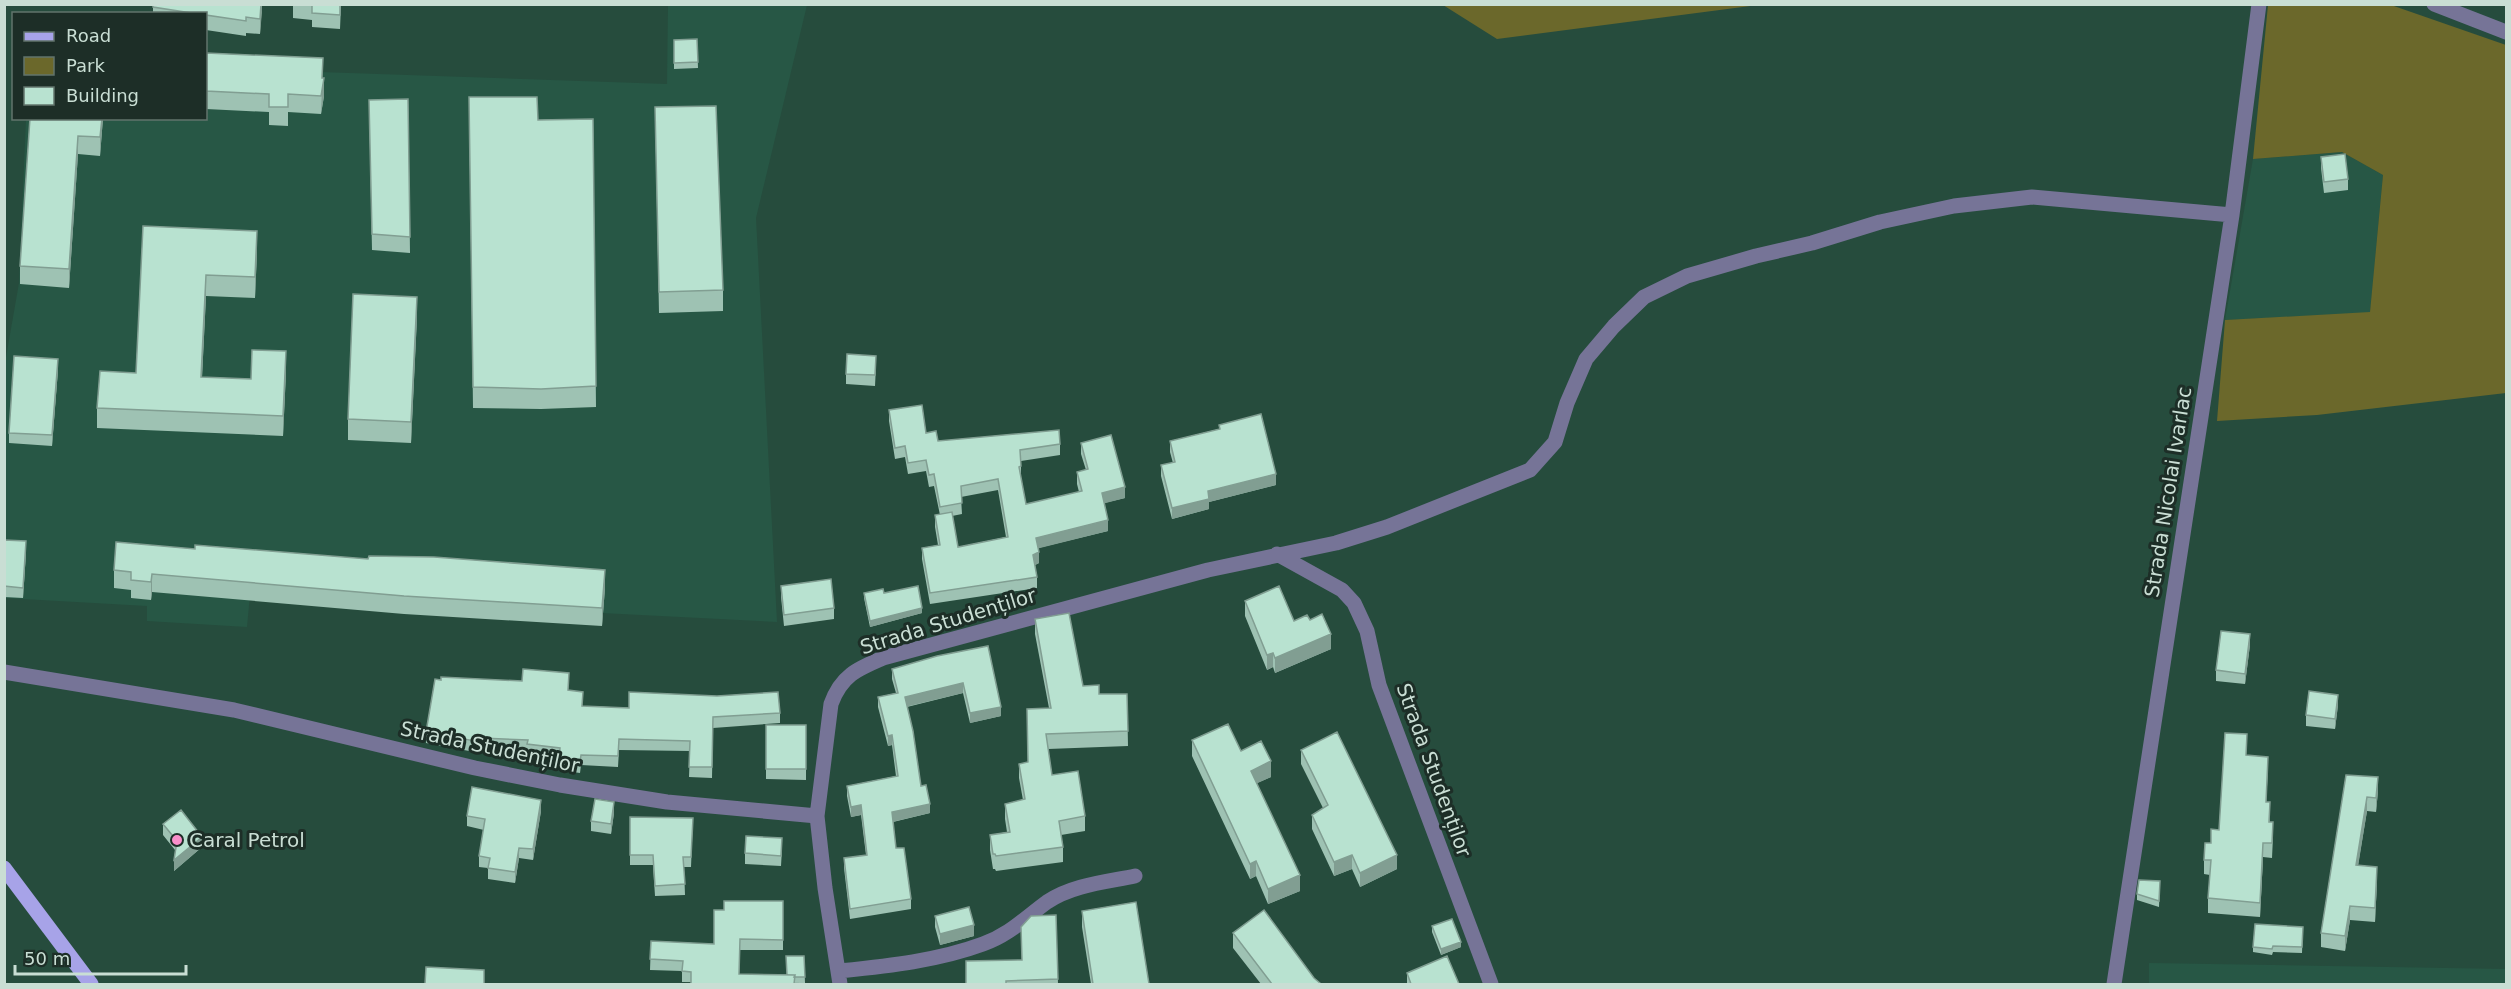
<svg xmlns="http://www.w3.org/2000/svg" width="2511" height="989" viewBox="0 0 2511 989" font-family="'DejaVu Sans',sans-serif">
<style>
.built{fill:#275745}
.green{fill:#6b682b}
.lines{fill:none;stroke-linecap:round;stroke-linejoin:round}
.minor{stroke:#767497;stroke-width:15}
.major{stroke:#a7a3e8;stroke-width:15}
.wall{fill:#9ec2b3;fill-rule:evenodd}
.shaded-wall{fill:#819e92}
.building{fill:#b8e2d0;stroke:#819e92;stroke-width:1.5}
.poi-dot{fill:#f98fca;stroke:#1d2e27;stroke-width:2}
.labels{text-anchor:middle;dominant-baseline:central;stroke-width:6;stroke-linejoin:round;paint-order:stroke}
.street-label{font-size:20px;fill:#c9ded4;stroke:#1d2e27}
.poi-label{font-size:20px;fill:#c9ded4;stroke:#1d2e27;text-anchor:start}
</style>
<rect width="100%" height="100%" fill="#264c3d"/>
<path class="built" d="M668 5H807L756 218 777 622 250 595 247 627 147 621V606L5 598V363L19 283 26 119 206 118V68L667 84Z
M2342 152 2383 175 2370 313 2225 320 2253 159Z
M2149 963 2506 969V984H2149Z"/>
<path class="green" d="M1443 5H1758L1497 39Z
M2268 5H2391L2506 45V393L2317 415 2217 421 2225 320 2370 312 2383 175 2342 152 2253 159Z"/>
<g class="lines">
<path class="minor" d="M2434 4 2506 32
M1277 554 1342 590 1354 603 1367 631 1379 685 1491 984
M4 672 234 710 475 768 560 785 667 802 817 816
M839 971C887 966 937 961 983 944 1009 935 1025 918 1047 902 1072 885 1106 882 1135 876
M840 984 825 888 817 816 831 704C841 676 857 669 883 658L1208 570 1336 543 1387 527 1530 470 1555 442 1567 403 1586 359 1614 326 1644 297 1687 276 1756 256 1812 243 1880 222 1954 206 2032 197 2232 215
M2114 984 2232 215 2259 4"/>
<path class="major" d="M4 868 91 984"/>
</g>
<path class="wall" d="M153 4H262L260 34 246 33V36L206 30V14H153Z
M293 4H377V6L341 5 340 29 312 27V20L293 18Z
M697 39 698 68 674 69V40Z
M206 53 324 96 321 114 288 112V126L269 125V112L206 109Z
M469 97 538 120 593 119 596 407 541 409 473 408Z
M408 99 410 253 372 250 369 100Z
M655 107 723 290V311L659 313Z
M30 118H103L100 156 78 154 69 288 20 284V266Z
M2321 157 2348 179V190L2324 193 2321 168Z
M143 226 257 252 255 298 206 296 202 377 251 379 286 372 283 436 97 428V408L136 373Z
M417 317 411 443 348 440V419Z
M876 366 875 386 846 384V374Z
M58 370 52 446 9 443V433Z
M889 410 926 433 938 441 1060 444V455L1021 461V478L1026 504 1079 492 1077 484V472L1086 470 1081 454V443L1125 498 1104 503 1108 531 1038 548 1039 563 1035 565 1037 577V588L930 604 922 559V548L938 545 935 527V515H940L934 486 929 487 926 471 908 474 905 457 895 459 889 421ZM998 490 1006 537 958 547 952 516 962 514 961 497Z
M1219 425 1276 485 1209 502V509L1172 519 1161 476V465L1173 463 1170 452V441L1219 429Z
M4 540 26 552 23 598 4 597Z
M114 570 605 588 602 626 404 614 152 592 151 600 131 598V590L114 588Z
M781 586 834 608V619L784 626 781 597Z
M864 593 922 613 870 627 864 598Z
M1245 601 1294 621 1310 620 1331 649 1275 673 1273 667 1267 670 1245 616Z
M1035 619 1083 686 1099 694H1127L1128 746 1048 749 1052 775 1085 816V831L1061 835 1063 847V862L996 871 995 869H993L990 850V835L1007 832 1005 819V804L1023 800 1019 778V764L1028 762 1027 709 1049 708 1035 634Z
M2250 645 2245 684 2216 681V670Z
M937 656 1001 716 970 723 963 693 907 707 921 786 930 813 893 822 896 848 911 899V909L850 919 844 868V858L866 855 861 815 851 817 847 796V786L896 776 892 745 888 746 878 707V697L896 693 892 679V669Z
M441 680 569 690 583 706 780 713V723L713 728 712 778 689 777 690 751 619 750 618 767 581 765 580 773 559 770V759L527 755V750L481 749 480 753 426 743V732Z
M2338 705 2335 729 2306 726V715Z
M766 725H806V780L766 779Z
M1192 740 1241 751 1271 777 1257 783 1300 891 1268 904 1256 876 1250 879 1192 756Z
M1301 750 1397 869 1360 887 1352 869 1334 876 1312 829V815L1323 808 1301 764Z
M2246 755 2268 771 2266 802 2273 837 2272 858 2263 857 2260 917 2208 913V898L2210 875 2204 874V860L2211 843 2219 830Z
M2346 775 2378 791 2376 812 2367 811 2358 865 2377 881 2375 922 2350 920 2345 951 2321 947V933Z
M541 811 533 860 519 858 515 883 488 879V868L479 867V856L484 830 467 826V816Z
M614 813 611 834 591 831V821Z
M630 817 693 818 691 867H684L685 895 655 896 653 865H630Z
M163 824 202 847 174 871 175 850 163 835Z
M782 849 781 866 745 864V853Z
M2160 881 2159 907 2137 900V894Z
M783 901V950H740L739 974 787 975 804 956 805 983 682 982V971L650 970 651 941 714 944 724 910Z
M1082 911 1149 984H1091L1082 927Z
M1056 915 1058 984H966L1022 960 1021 927Z
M935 916 974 936 940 945 935 927Z
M1432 926 1461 947 1441 955 1432 932Z
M2303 927 2302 953 2273 952 2272 955 2253 952V947Z
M1233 933 1314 978 1321 984H1261L1233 948Z
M1407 973 1459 984H1407Z"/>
<path class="shaded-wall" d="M261 4 262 12 260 34V19Z
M323 58 322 91 324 78V96L321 114Z
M102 118H103L100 156V137Z
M78 136V154L69 288V269Z
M257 231V252L255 298V277Z
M206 275V296L201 398V377Z
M417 297V317L411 443V422Z
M286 351V372L283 436V416Z
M58 359V370L52 446V435Z
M1276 474V485L1209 502V509L1172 519V508L1208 491Z
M1125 487V498L1102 504V493Z
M1108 520V531L1036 549V538Z
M26 541V552L23 598V588Z
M1039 552V563L1033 566V555Z
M605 570V588L602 626V608Z
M152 574V592L151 600V582Z
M922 608V613L870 627V621Z
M1331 634V649L1275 673V658Z
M2250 634V645L2245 684V674Z
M1273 653V667L1267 670V655Z
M963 683V693L905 707V697Z
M2338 695V705L2335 729V719Z
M1001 707V716L970 723V713Z
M892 735V745L888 746V736Z
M1271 761V777L1251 786V771Z
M2378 777V791L2376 812V798Z
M2367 797V811L2356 879V865Z
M541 800V811L533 860V849Z
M614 802V813L611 834V824Z
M930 804V813L892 822V812Z
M861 805V815L851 817V807Z
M202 837V847L174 871V860Z
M2263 843V857L2260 917V903Z
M519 848V858L515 883V872Z
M1352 855V869L1334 876V862Z
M1397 855V869L1360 887V873Z
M1256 861V876L1250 879V864Z
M2377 867V881L2375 922V908Z
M1300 875V891L1268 904V889Z
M2350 906V920L2345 951V936Z
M974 925V936L940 945V934Z
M1461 942V947L1441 955V949Z"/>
<path class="building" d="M153 4H261L260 19 246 17V21L206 15V14H198L153 7Z
M303 4H340V15L312 13V5Z
M697 39 698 62 674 63V40Z
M206 53 323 58 322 78H324L321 96 288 94V107H269V94L206 91Z
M469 97H537L538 120 593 119 596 386 541 389 473 387Z
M408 99 410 237 372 234 369 100Z
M716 106 723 290 659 292 655 107Z
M30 118H102L100 137 78 136 69 269 20 266Z
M2345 154 2348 179 2324 182 2321 157Z
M143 226 257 231 255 277 206 275 201 377 251 379 252 350 286 351 283 416 97 408 100 371 136 373Z
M353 294 417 297 411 422 348 419Z
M847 354 876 356 875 375 846 374Z
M14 356 58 359 52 435 9 433Z
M922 405 926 433 936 431 938 441 1059 430 1060 444 1020 450 1021 466 1019 467 1026 504 1082 491 1077 472 1088 469 1081 443 1111 435 1125 487 1102 493 1108 520 1036 538 1039 552 1033 555 1037 577 930 593 922 548 940 545 935 515 952 512 958 547 1008 537 998 479 961 486 962 503 940 507 934 474 929 475 926 460 908 463 905 446 895 448 889 410Z
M1261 414 1276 474 1208 491 1209 499 1172 508 1161 465 1175 462 1170 441 1220 429 1219 425Z
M4 540 26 541 23 588 4 586Z
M116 542 195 549V545L368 559 369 556 434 557 605 570 602 608 404 596 152 574 151 582 131 580V572L114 570Z
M831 579 834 608 784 615 781 586Z
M918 586 922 608 870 621 864 593 883 589 884 593Z
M1279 586 1294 621 1307 615 1310 620 1322 614 1331 634 1275 658 1273 653 1267 655 1245 601Z
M1069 613 1083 686 1099 685V694H1127L1128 731 1046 734 1052 775 1078 771 1085 816 1059 821 1063 847 996 856 995 854H993L990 835 1010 832 1005 804 1025 799 1019 764 1028 762 1027 709 1051 708 1035 619Z
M2221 631 2250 634 2245 674 2216 670Z
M988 646 1001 707 970 713 963 683 905 697 913 731 921 786 926 785 930 804 892 812 896 848H904L911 899 850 909 844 858 867 855 861 805 851 807 847 786 898 776 892 735 888 736 878 697 898 693 892 669 937 656Z
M523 669 569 673 568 690 583 692 582 706 629 708V692L717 696 778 692 780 713 713 717 712 767H689L690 741 619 739 618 756 581 755 580 762 559 759 560 748 527 744 528 740 481 738 480 742 426 732 435 679 441 680V677L522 681Z
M2309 691 2338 695 2335 719 2306 715Z
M1228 724 1241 751 1261 741 1271 761 1251 771 1300 875 1268 889 1256 861 1250 864 1192 740Z
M766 725H806V769H766Z
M1337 732 1397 855 1360 873 1352 855 1334 862 1312 815 1328 805 1301 750Z
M2225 733 2247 734 2246 755 2268 757 2266 802H2270L2269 822H2273L2272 843H2263L2260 903 2208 898 2211 860H2204L2205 843H2211V829L2219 830Z
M2346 775 2378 777 2376 798 2367 797 2356 865 2377 867 2375 908 2350 906 2345 936 2321 933Z
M472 787 541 800 533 849 519 848 515 872 488 868 490 858 479 856 485 819 467 816Z
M595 799 614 802 611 824 591 821Z
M181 810 202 837 174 860 177 841 163 824Z
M630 817 693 818 691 857H683L685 884 655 886 653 855H630Z
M746 836 782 838 781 856 745 853Z
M2139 880 2160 881 2159 901 2137 894Z
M724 901H783V940L740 939 739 974 795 975 794 984H691V972L682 971 683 961 650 959 651 941 714 944V910H724Z
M1136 902 1149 984H1093L1082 911Z
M969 907 974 925 940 934 935 916Z
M1264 910 1314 978 1321 984H1272L1233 933Z
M1056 915 1058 979 1006 981V984H966V961L1022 960 1021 927 1031 916Z
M1452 919 1461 942 1441 949 1432 926Z
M2255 924 2303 927 2302 947 2273 946 2272 949 2253 947Z
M786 956H804L805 977H794L795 975H787Z
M1447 956 1459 984H1411L1407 973Z
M426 967 484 970V984H425Z"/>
<circle class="poi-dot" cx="177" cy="840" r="6"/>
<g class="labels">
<g class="street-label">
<text transform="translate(2168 492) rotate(-81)">Strada Nicolai Ivarlac</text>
<text transform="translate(948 621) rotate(-17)">Strada Studenților</text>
<text transform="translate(490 747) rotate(12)">Strada Studenților</text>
<text transform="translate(1434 770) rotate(70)">Strada Studenților</text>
</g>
<g class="poi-label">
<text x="189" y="840">Caral Petrol</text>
</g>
</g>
<rect width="2511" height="989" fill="none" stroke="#c9ded4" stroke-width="12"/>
<rect x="12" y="12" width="195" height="108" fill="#1d2e27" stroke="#62746c" stroke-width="1.5"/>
<rect x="24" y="32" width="30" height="9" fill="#a7a3e8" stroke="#62746c" stroke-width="1.5"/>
<text x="66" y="42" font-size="18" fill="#c9ded4">Road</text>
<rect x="24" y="57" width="30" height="18" fill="#6b682b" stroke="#62746c" stroke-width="1.5"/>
<text x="66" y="72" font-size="18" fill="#c9ded4">Park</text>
<rect x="24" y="87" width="30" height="18" fill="#b8e2d0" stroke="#62746c" stroke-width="1.5"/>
<text x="66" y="102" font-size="18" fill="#c9ded4">Building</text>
<path d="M15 965v9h171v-9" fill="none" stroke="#c9ded4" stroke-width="3"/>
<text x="24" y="965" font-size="18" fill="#c9ded4" stroke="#1d2e27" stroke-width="4.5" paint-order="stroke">50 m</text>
</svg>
